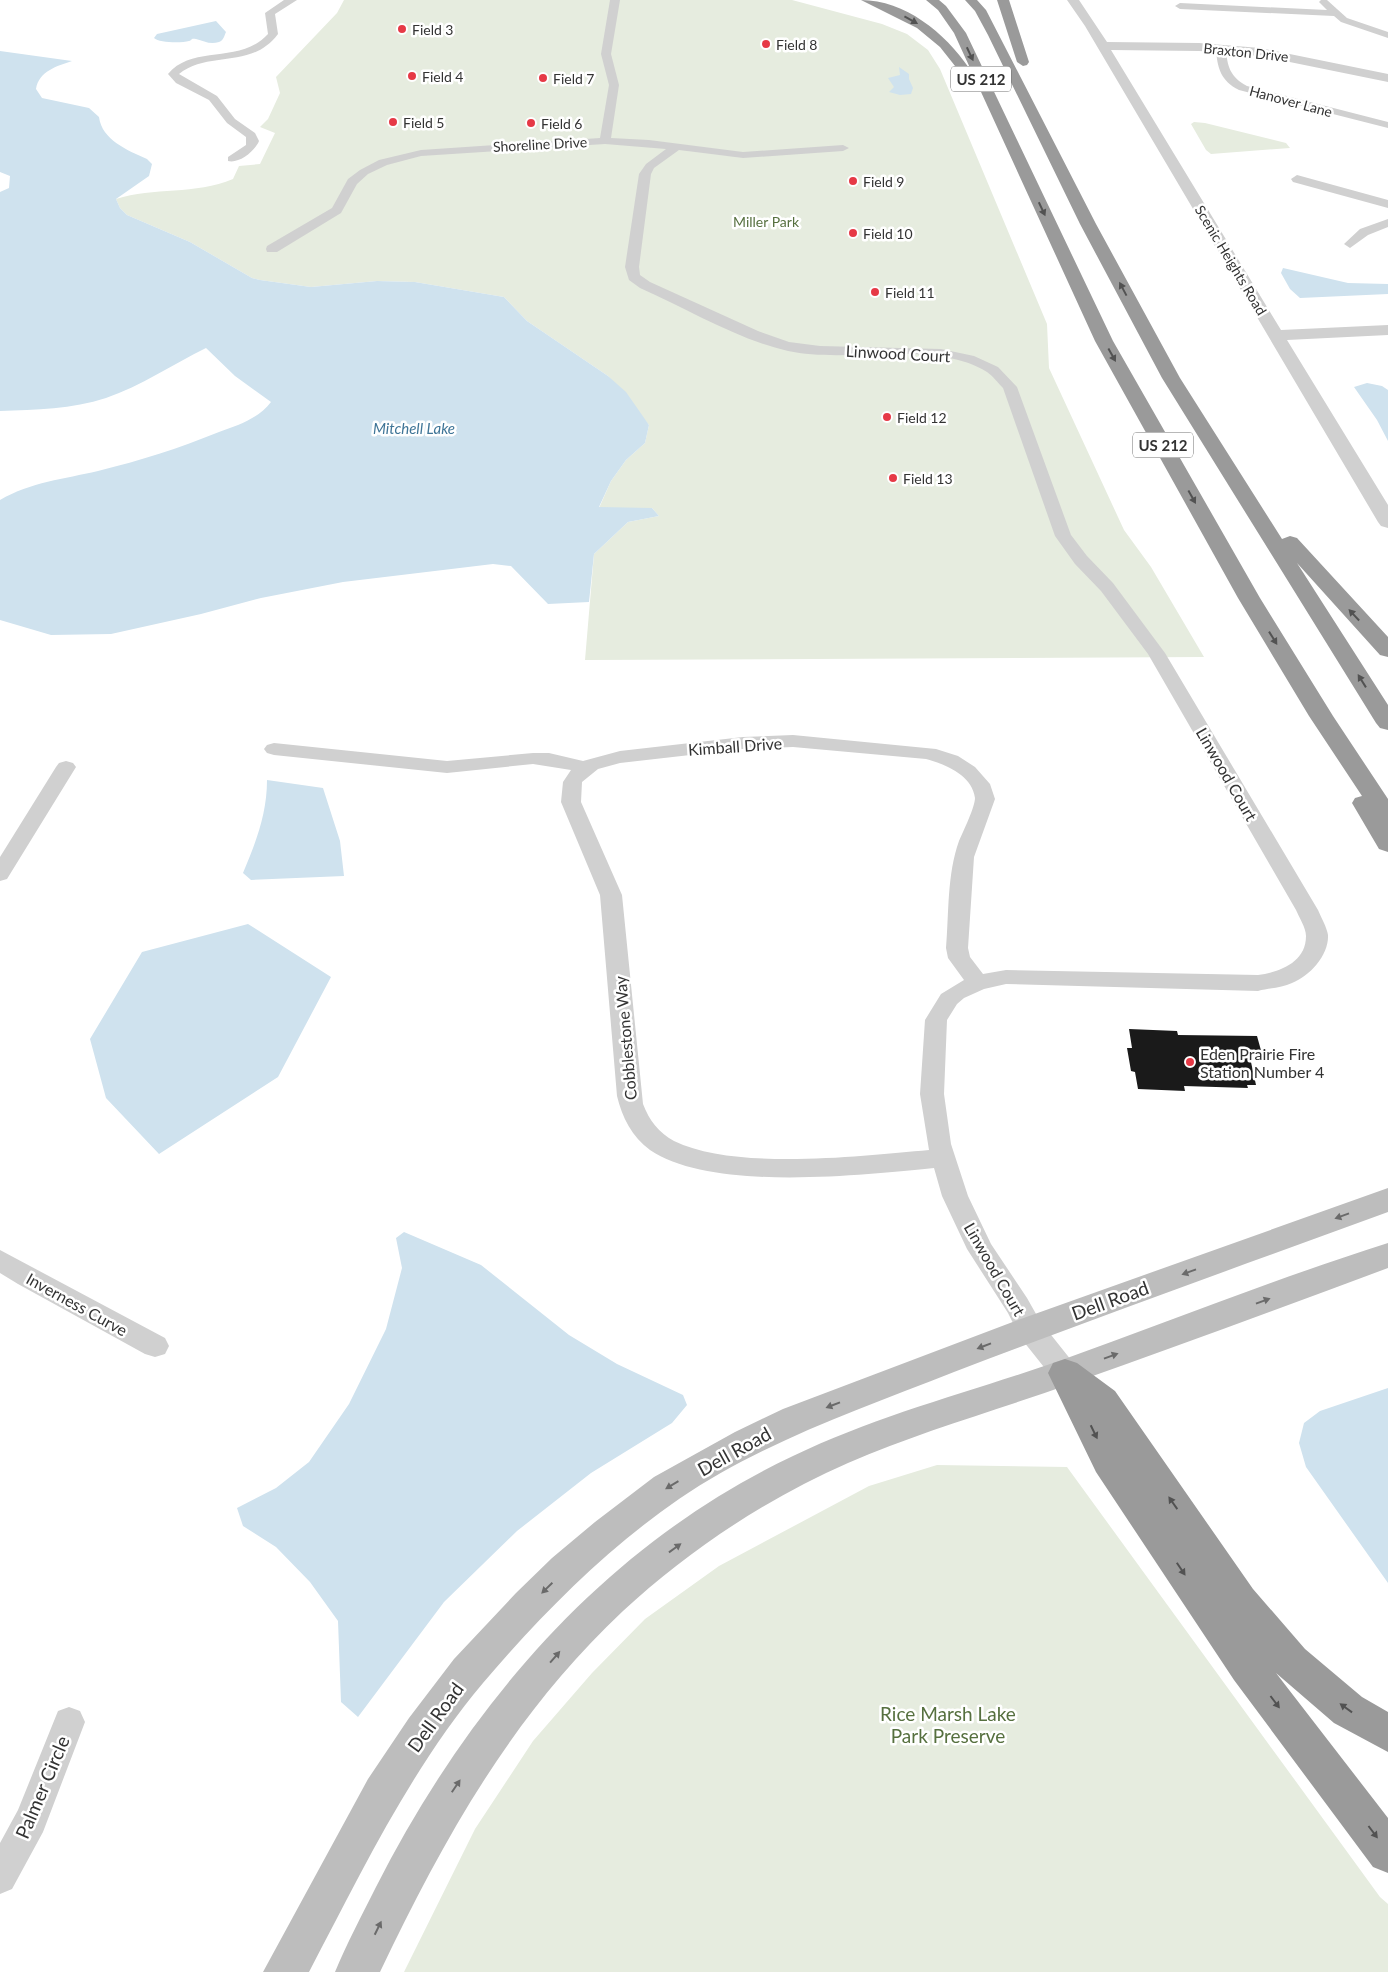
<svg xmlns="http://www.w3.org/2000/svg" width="1388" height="1972" viewBox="0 0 1388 1972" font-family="Lato,sans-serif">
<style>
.green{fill:#e6ecdf}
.water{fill:#cfe2ee}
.building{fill:#1a1a1a}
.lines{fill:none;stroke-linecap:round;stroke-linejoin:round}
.minor{fill:#d0d0d0;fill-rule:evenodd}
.tertiary{fill:#d0d0d0;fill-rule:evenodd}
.secondary{fill:#bdbdbd;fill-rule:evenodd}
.motorway{fill:#9a9a9a;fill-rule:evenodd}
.oneway{fill:#525252}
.oneway2{fill:#6a6a6a}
.poi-dot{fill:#e63946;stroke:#fff;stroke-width:2}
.labels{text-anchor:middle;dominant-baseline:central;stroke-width:5;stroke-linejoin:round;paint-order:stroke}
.far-poi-label{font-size:14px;fill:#333;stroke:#fff;text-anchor:start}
.far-street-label{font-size:14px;fill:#333;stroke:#fff}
.far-park-label{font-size:14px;fill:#56703f;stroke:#fff}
.shield{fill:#fff;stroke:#707070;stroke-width:1}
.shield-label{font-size:15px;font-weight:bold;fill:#333}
.far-water-label{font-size:15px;font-style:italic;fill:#3f7597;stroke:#fff}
.street-label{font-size:16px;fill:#333;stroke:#fff}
.poi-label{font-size:16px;fill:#333;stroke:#fff;text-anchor:start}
.near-street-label{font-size:19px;fill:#333;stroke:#fff}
.near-park-label{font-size:19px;fill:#56703f;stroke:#fff}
</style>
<rect width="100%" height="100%" fill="#fff"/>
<path class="green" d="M344 0H792L882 24 907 34 928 50 940 69 1047 324 1049 368 1124 530 1151 567 1204 657 585 660 594 554 628 522 659 516 652 508H599L611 481 626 460 645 443 649 425 608 376 527 321 504 297 415 282 377 281 311 287 260 280 252 278 190 242 127 215 120 208 116 199C154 187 195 195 233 179L239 166 260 164 275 133 260 127 268 119 280 93 276 77 337 13Z
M1194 122 1205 123 1286 143 1290 148 1211 154 1206 150 1191 124Z
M937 1465 1067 1467 1380 1897 1388 1904V1972H404L475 1829 533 1741 592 1673 645 1619 719 1566 869 1486Z"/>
<path class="water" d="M216 21 226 32C224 36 224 40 219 42 210 45 204 41 196 39 190 38 193 40 189 41 182 43 159 43 154 38L157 34Z
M0 51 72 61C57 66 39 71 36 89L42 98 89 108 99 117C102 140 127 150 147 159L152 164 149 176 116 199 120 208 127 215 190 242 252 278 260 280 311 287 377 281 415 282 504 297 527 321 608 376 626 392 649 425 645 443 626 460 611 481 599 507 652 508 659 516 628 522 594 554 589 602 548 604 511 566 493 564 343 582 261 598 201 614 111 634 51 635 0 620V500C31 482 64 479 98 471 142 460 177 449 219 432 238 425 258 419 271 402L235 376 206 348C173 364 141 386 106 398 72 409 36 410 0 411V192L9 188 10 176 0 172Z
M899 67 909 74V79L913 88 911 94 900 95 889 92 894 87 888 78 900 75Z
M1283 268 1348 283 1388 284V294L1300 298 1290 289 1281 273Z
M1367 383 1382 386 1388 390V441L1377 420 1354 387Z
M267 780 323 788 340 841 344 876 251 880 243 873C256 842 267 814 267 780Z
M248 924 331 977 278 1077 159 1154 106 1098 90 1039 142 952Z
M404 1232 481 1265 569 1335 617 1364 683 1395 687 1405 672 1423 591 1473 517 1531 444 1602 358 1717 341 1702 338 1621 310 1582 276 1547 243 1526 237 1508 276 1488 309 1462 349 1404 386 1329 402 1268 396 1238Z
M1388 1388V1583L1306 1467 1299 1443 1304 1423 1320 1411Z"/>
<path class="building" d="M1129 1029 1177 1031 1178 1035 1257 1036 1262 1054 1249 1053 1256 1085H1247L1248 1088 1184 1086 1185 1091 1138 1089 1135 1072 1131 1071 1127 1048H1132Z"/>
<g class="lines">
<path class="minor" d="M284 0H297L275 14 278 34C251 70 210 50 179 74L217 96 235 119 255 133 259 141C255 151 239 164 228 161V157L246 145V137L227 123 209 100 176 83 168 74C193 44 240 65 268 34L265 13Z
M610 0H620L611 54 619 85 611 138 649 140 743 152 843 145 849 148 843 151 743 158 679 150 654 168 651 174 639 267 640 275 650 282 758 331 789 342 820 346 941 349 974 356 998 367 1017 387 1071 535 1087 556 1113 583 1165 653 1318 910C1321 917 1327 928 1328 935 1329 955 1310 976 1292 983 1282 988 1269 988 1258 991L1006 984 984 989 964 998 957 1004 947 1020 944 1094 951 1144 968 1196 991 1244 1027 1298 1040 1321 1075 1365 1079 1373 1075 1381 1065 1384 1055 1381 1020 1337 1008 1313 967 1249 942 1196 934 1168C861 1175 712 1192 650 1150 632 1137 622 1117 617 1096L600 895 561 802 563 782 571 770 533 764 447 773 274 755 267 753 264 749 267 745 274 743 447 761 533 753H549L583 761 620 751 743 737 793 735 936 749 958 756 975 767 990 784 995 799 974 857 968 948 970 957 983 974 1006 970 1258 975C1279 972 1306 963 1306 936 1306 928 1299 917 1296 910L1148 654 1101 591 1075 564 1055 536 1003 388C998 383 993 376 987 372 935 339 847 364 788 351 736 339 688 309 640 288L629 280 625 267 639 174 646 164 666 149 605 144 421 156 387 165 368 174 357 184 341 213 277 252H267L266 249 267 246 332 208 348 179 360 170 379 160 421 150 600 138 609 85 601 54ZM793 747 926 759C945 764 972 775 975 798 975 807 963 832 959 841 947 874 949 913 946 948L948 958 964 980 941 994 925 1020 920 1094 929 1150C860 1156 736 1171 674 1141 659 1133 649 1120 643 1104L622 895 581 802 582 782 598 769 620 763 743 749Z
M1321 0H1327L1347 18 1388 32V38L1341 22 1334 16 1180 9 1175 6 1180 3 1327 10 1319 2Z
M1221 45 1226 48C1227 66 1230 77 1247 86L1388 122V128L1239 90C1221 81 1217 68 1216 48Z
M1297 175 1388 200V208L1293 182 1291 179Z
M1388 219V227L1368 235 1350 248 1344 244 1360 229Z
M66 761 73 763 76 767 7 879 0 881V857L56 767 59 763Z
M0 1250 165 1338 169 1346 165 1354 155 1357 145 1354 18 1284 0 1273Z
M69 1707 80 1711 85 1722 43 1832 12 1889 0 1894V1843L18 1810 58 1711Z"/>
<path class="tertiary" d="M1067 0H1079L1107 42 1199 43 1260 48 1388 74V82L1260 56 1199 51 1111 50 1281 330 1388 325V335L1287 340 1388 505V528L1381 526 1378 522 1085 26Z"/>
<path class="secondary" d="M1388 1188V1212C1243 1265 1098 1317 954 1372 860 1409 763 1442 679 1499 605 1550 541 1615 483 1683 410 1770 361 1873 309 1972H263L368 1779 409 1718 454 1659 516 1593 552 1558 595 1522 654 1477 735 1432 783 1409 1018 1320Z
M1388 1243V1268C1283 1307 1179 1346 1073 1383 998 1410 921 1431 848 1463 766 1499 689 1550 623 1611 513 1714 444 1838 380 1972H335C347 1943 362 1915 376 1887 469 1704 605 1545 793 1456 878 1415 970 1392 1059 1361 1169 1322 1277 1278 1388 1243Z"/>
<path class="motorway" d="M861 0C905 0 945 33 969 68L963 72 959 71 940 47 917 28Z
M926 0H939L946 6 966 33 1113 341 1260 598 1333 716 1388 799V852L1379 849 1352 803 1355 798 1362 796 1309 716 1238 598 1095 341 954 33 938 10Z
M965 0H977L986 10 1096 224 1180 378 1282 539 1290 536 1297 538 1388 637V657L1380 655 1297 563 1388 705V730L1380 728 1376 723 1162 378 1080 224 988 35 975 11Z
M997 0H1009L1029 62 1027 65 1023 66 1017 62Z
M1065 1359 1077 1363 1115 1391 1253 1589 1305 1649 1362 1697 1388 1712V1752L1334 1723 1276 1673 1388 1818V1873L1373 1867 1234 1680 1096 1472 1048 1373 1053 1363Z"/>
</g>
<defs><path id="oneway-solid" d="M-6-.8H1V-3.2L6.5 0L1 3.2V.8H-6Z" transform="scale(1.25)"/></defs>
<g class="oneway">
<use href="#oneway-solid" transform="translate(911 20) rotate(29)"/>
<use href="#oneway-solid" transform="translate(970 54) rotate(65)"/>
<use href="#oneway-solid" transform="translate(1042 209) rotate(65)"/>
<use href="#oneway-solid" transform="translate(1123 289) rotate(-118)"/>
<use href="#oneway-solid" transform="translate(1112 355) rotate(61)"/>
<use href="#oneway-solid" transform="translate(1192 497) rotate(61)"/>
<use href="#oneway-solid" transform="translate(1354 615) rotate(-133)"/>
<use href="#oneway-solid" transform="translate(1273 638) rotate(58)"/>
<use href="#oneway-solid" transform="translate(1362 681) rotate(-122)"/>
<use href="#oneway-solid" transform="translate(1094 1432) rotate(64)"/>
<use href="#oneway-solid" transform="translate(1173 1503) rotate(-125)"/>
<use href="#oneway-solid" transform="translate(1181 1569) rotate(56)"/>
<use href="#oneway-solid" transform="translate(1275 1702) rotate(53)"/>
<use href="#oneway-solid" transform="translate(1346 1708) rotate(-144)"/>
<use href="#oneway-solid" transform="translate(1373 1832) rotate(53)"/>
</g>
<g class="oneway2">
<use href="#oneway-solid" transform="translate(1342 1216) rotate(160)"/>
<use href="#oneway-solid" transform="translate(1189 1272) rotate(160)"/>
<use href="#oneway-solid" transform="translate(1263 1301) rotate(-20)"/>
<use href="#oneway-solid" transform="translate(984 1346) rotate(159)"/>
<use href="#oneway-solid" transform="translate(1111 1356) rotate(-20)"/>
<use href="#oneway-solid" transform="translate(833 1405) rotate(159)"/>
<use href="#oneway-solid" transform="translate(672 1485) rotate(149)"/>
<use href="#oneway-solid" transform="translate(675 1548) rotate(-36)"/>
<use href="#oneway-solid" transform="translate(547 1588) rotate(136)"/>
<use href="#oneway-solid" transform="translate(555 1657) rotate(-49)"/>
<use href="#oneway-solid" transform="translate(456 1786) rotate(-56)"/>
<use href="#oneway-solid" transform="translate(378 1928) rotate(-64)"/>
</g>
<g class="poi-dot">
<circle cx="402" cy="29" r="5"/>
<circle cx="766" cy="44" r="5"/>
<circle cx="412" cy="76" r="5"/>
<circle cx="543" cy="78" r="5"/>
<circle cx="393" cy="122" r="5"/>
<circle cx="531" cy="123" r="5"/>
<circle cx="853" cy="181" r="5"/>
<circle cx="853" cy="233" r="5"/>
<circle cx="875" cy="292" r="5"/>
<circle cx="887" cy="417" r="5"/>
<circle cx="893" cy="478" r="5"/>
<circle cx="1190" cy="1062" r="5"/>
</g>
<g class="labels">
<g class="far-poi-label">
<text x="412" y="29">Field 3</text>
<text x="776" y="44">Field 8</text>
<text x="422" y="76">Field 4</text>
<text x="553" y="78">Field 7</text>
<text x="403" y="122">Field 5</text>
<text x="541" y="123">Field 6</text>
<text x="863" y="181">Field 9</text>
<text x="863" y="233">Field 10</text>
<text x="885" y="292">Field 11</text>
<text x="897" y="417">Field 12</text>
<text x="903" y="478">Field 13</text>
</g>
<g class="far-street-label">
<text transform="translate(1246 52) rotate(6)">Braxton Drive</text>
<text transform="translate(1291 101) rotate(15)">Hanover Lane</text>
<text transform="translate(540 144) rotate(-3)">Shoreline Drive</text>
<text transform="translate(1231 260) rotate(59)">Scenic Heights Road</text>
</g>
<g class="far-park-label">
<text x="766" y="221">Miller Park</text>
</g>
<g class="shield">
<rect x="951" y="66.5" width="60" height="25" rx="4"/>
<rect x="1133" y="432.5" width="60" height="25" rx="4"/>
</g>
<g class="shield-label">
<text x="981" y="79">US 212</text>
<text x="1163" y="445">US 212</text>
</g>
<g class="far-water-label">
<text x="414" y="428">Mitchell Lake</text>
</g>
<g class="street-label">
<text transform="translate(898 353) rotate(3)">Linwood Court</text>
<text transform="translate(735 746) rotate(-4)">Kimball Drive</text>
<text transform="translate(1227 774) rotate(60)">Linwood Court</text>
<text transform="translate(625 1038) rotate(-95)">Cobblestone Way</text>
<text transform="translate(995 1269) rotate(60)">Linwood Court</text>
<text transform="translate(77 1304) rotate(29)">Inverness Curve</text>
</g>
<g class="poi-label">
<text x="1200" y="1053">Eden Prairie Fire<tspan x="1200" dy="18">Station Number 4</tspan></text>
</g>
<g class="near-street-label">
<text transform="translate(1110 1300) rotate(-20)">Dell Road</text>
<text transform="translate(734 1451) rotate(-29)">Dell Road</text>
<text transform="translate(435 1717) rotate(-54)">Dell Road</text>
<text transform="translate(42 1787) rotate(-67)">Palmer Circle</text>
</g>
<g class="near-park-label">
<text x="948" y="1713">Rice Marsh Lake<tspan x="948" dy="22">Park Preserve</tspan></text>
</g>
</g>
</svg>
